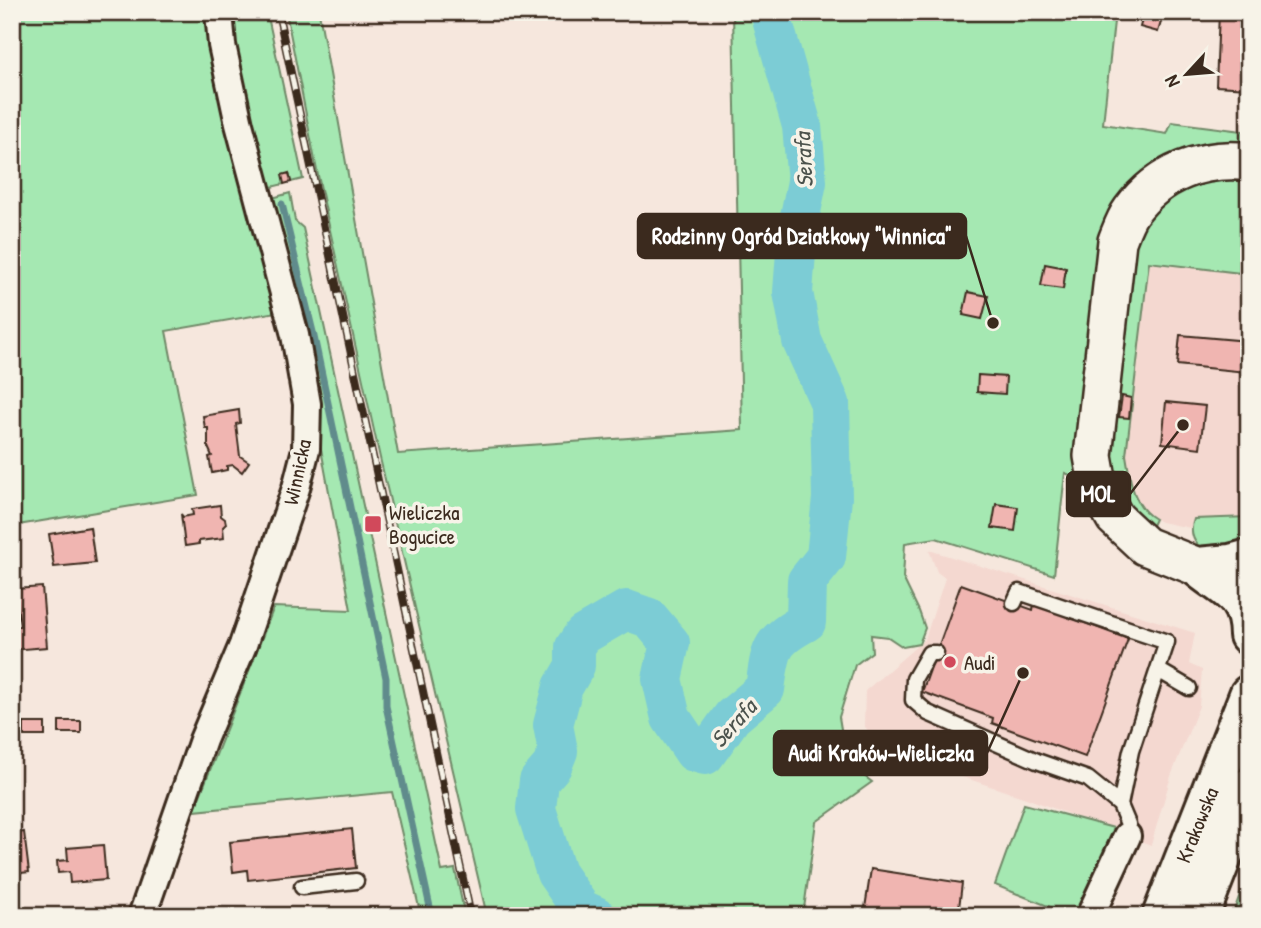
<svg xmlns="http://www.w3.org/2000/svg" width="1261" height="928" viewBox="0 0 1261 928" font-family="'Patrick Hand',sans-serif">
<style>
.built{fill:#f4d8d0}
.green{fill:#a5e8b2;stroke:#708968;stroke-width:2}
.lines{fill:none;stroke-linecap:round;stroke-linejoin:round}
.stream{stroke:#618b8c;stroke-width:7}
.river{stroke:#7bccd5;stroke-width:40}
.building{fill:#f0b5b1;stroke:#3b2a1e;stroke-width:2}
.lane-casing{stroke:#3b2a1e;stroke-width:19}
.street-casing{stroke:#3b2a1e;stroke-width:32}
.secondary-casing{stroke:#3b2a1e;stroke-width:42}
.primary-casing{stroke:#3b2a1e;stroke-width:44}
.lane{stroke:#f7f3e8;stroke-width:14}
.street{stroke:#f7f3e8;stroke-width:26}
.secondary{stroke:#f7f3e8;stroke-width:37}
.primary{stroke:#f7f3e8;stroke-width:38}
.rail-casing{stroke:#3b2a1e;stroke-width:8}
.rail{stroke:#f7f3e8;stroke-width:5;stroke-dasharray:16;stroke-linecap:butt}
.poi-dot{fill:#d1495b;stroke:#f7f3e8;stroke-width:2.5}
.labels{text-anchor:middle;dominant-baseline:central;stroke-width:7;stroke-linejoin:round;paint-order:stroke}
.street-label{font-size:21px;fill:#3b2a1e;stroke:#f7f3e8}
.poi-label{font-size:21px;fill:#3b2a1e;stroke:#f7f3e8;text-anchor:start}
.water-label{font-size:23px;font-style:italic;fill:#4b524c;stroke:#f7f3e8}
.leader{fill:none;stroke:#3b2a1e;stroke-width:2.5}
.callout-dot{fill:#3b2a1e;stroke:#f7f3e8;stroke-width:2.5}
.callout{fill:#3b2a1e;stroke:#3b2a1e;stroke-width:2.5}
.callout-label{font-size:23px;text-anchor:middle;font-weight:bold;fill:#fff}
</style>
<rect width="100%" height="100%" fill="#f6e7dd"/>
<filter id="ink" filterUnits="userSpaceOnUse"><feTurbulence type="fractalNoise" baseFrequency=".0143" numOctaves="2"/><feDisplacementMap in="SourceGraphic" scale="14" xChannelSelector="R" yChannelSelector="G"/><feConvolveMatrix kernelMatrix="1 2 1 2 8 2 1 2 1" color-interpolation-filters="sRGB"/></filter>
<g filter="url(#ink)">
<path class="built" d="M1149 262 1249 274V517L1194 519 1190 528 1161 522 1149 515 1137 502 1130 483 1126 455Z
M929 550 1195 633 1189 664 1202 670 1199 706 1171 776 1151 845 1026 798 881 750 864 725 865 691 925 639 945 578 937 572Z"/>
<path class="green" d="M12 12H211L282 311 166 331 198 495 12 526Z
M227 12H267L303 179 291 182 289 174 284 184 263 189Z
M286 12H319L398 454 742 430 733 12H1115L1103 124 1167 134 1172 122 1249 132V274L1149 262 1126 455C1130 478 1132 506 1155 519L1135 562 1102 528 1078 478 1065 473 1054 575 936 538 905 543 903 578 919 611 925 628 919 644 903 647 888 637 871 635 872 652 855 665 839 717 843 741 842 759 872 782 816 822 803 916H487L380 458 317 171Z
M290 193 295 221 303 228 442 871 455 869 465 916H421L392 792 194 811 274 607 351 610 303 352 265 200Z
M1249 517V549L1206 555C1195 543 1188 535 1194 519Z
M1024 804 1121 830 1073 916 995 885Z
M1249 870V916H1232Z"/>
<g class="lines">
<path class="stream" d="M282 204 313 332 386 678V706L432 916"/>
<path class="river" d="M596 916 581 909 556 873 536 809 539 781 552 766 558 751 553 725 563 687 575 666V647L583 635 626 610 649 618 670 643 662 679 671 718 694 752 705 755 732 717 765 689C771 649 769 642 806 622L807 581 826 557 832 498 830 403 802 341 793 292 798 226 807 182 802 126 770 12"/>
</g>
<path class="building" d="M1144 12H1164L1158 32 1140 27Z
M1219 12H1249V88L1216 86Z
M289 173 291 182 284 184 282 175Z
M1045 264 1066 268 1063 289 1041 286Z
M968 292 988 296 982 319 963 315Z
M1180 335 1248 341 1246 372 1177 365Z
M978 375 1006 377 1005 394 977 392Z
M1122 396 1131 398 1129 418 1119 417Z
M1166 402 1205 406 1200 448 1162 443Z
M239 410 240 423 236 424 240 456 249 462 242 472 233 465 227 466V470L212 473 209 457 212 456 208 447V428H205L203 416Z
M996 504 1018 507 1015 531 992 528Z
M220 505 221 516 225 519 226 524 223 527 224 538 199 541V544L185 546 181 514 183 517 193 515 192 509Z
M90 527 95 563 54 567 49 534Z
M961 584 1033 610 1034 604 1128 639 1085 757 992 723 993 718 922 692Z
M42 587 47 647 12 650V627L20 626 16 589Z
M59 721H81V733H59Z
M24 723H45V736H24Z
M352 829 356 868 248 880 247 870 233 872 230 842Z
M24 832 29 872 12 874V834Z
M103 845 106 880 70 883 69 872 58 873 57 861 68 860 67 848Z
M871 869 962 883 958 916H880L881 910 865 908Z"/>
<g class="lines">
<g class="lane-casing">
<path id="lane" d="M1014 603 1019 592 1167 642 1131 751 1120 805
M936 653H929L914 679 913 700 928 713 1037 761 1088 779 1120 805 1128 824 1127 836
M1158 670 1189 688
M302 887 356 881"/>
</g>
<g class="street-casing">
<path id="street" d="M142 916 203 740 243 645 296 488 306 449 307 404 295 335 239 124 222 45 219 12
M1090 916 1127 836"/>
</g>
<g class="secondary-casing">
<path id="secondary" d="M1198 567 1145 546 1115 518 1099 490 1093 456 1117 241C1121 231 1125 219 1131 211 1159 173 1203 156 1249 162"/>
</g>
<g class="primary-casing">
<path id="primary" d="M1198 567C1225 590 1248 593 1249 635
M1198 567 1230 564 1249 559
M1162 916 1249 695
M1199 916 1249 788"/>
</g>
<use href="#lane" class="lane"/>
<use href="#street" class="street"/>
<use href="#secondary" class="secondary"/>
<use href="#primary" class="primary"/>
<g class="rail-casing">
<path id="rail" d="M278 12 471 916"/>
</g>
<use href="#rail" class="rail"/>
</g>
</g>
<g class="poi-dot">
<rect x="364" y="515" width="18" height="18" rx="3.5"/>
<circle cx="950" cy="662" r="7"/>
</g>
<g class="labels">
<g class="street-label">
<text transform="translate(297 472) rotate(-78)">Winnicka</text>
<text transform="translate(1197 825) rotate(-68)">Krakowska</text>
</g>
<g class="poi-label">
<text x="389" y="512">Wieliczka<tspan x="389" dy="24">Bogucice</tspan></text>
<text x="964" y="662">Audi</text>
</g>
<g class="water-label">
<text transform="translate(803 160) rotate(-93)">Serafa</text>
<text transform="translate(733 723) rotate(-48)">Serafa</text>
</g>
</g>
<path class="leader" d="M993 323L966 236M1183 425L1130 494M1023 673L987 753"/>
<g class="callout-dot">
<circle cx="993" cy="323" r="7"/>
<circle cx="1183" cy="425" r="7"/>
<circle cx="1023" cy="673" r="7"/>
</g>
<g class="callout">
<rect x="638" y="214" width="328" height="44" rx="7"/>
<rect x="1067" y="472" width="63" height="44" rx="7"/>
<rect x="774" y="731" width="213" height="44" rx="7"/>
</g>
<g class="callout-label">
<text x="802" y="244">Rodzinny Ogród Działkowy "Winnica"</text>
<text x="1098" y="502">MOL</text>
<text x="881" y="761">Audi Kraków-Wieliczka</text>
</g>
<rect width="1261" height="928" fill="none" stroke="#f7f3e8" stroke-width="42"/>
<rect x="21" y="21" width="1219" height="886" fill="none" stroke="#3b2a1e" stroke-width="2.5" filter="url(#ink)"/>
<g transform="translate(1187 74) rotate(244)" stroke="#f7f3e8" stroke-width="5" paint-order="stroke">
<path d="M0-5L12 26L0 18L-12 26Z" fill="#3b2a1e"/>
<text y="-10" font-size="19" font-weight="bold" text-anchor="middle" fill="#3b2a1e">N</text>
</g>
</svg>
